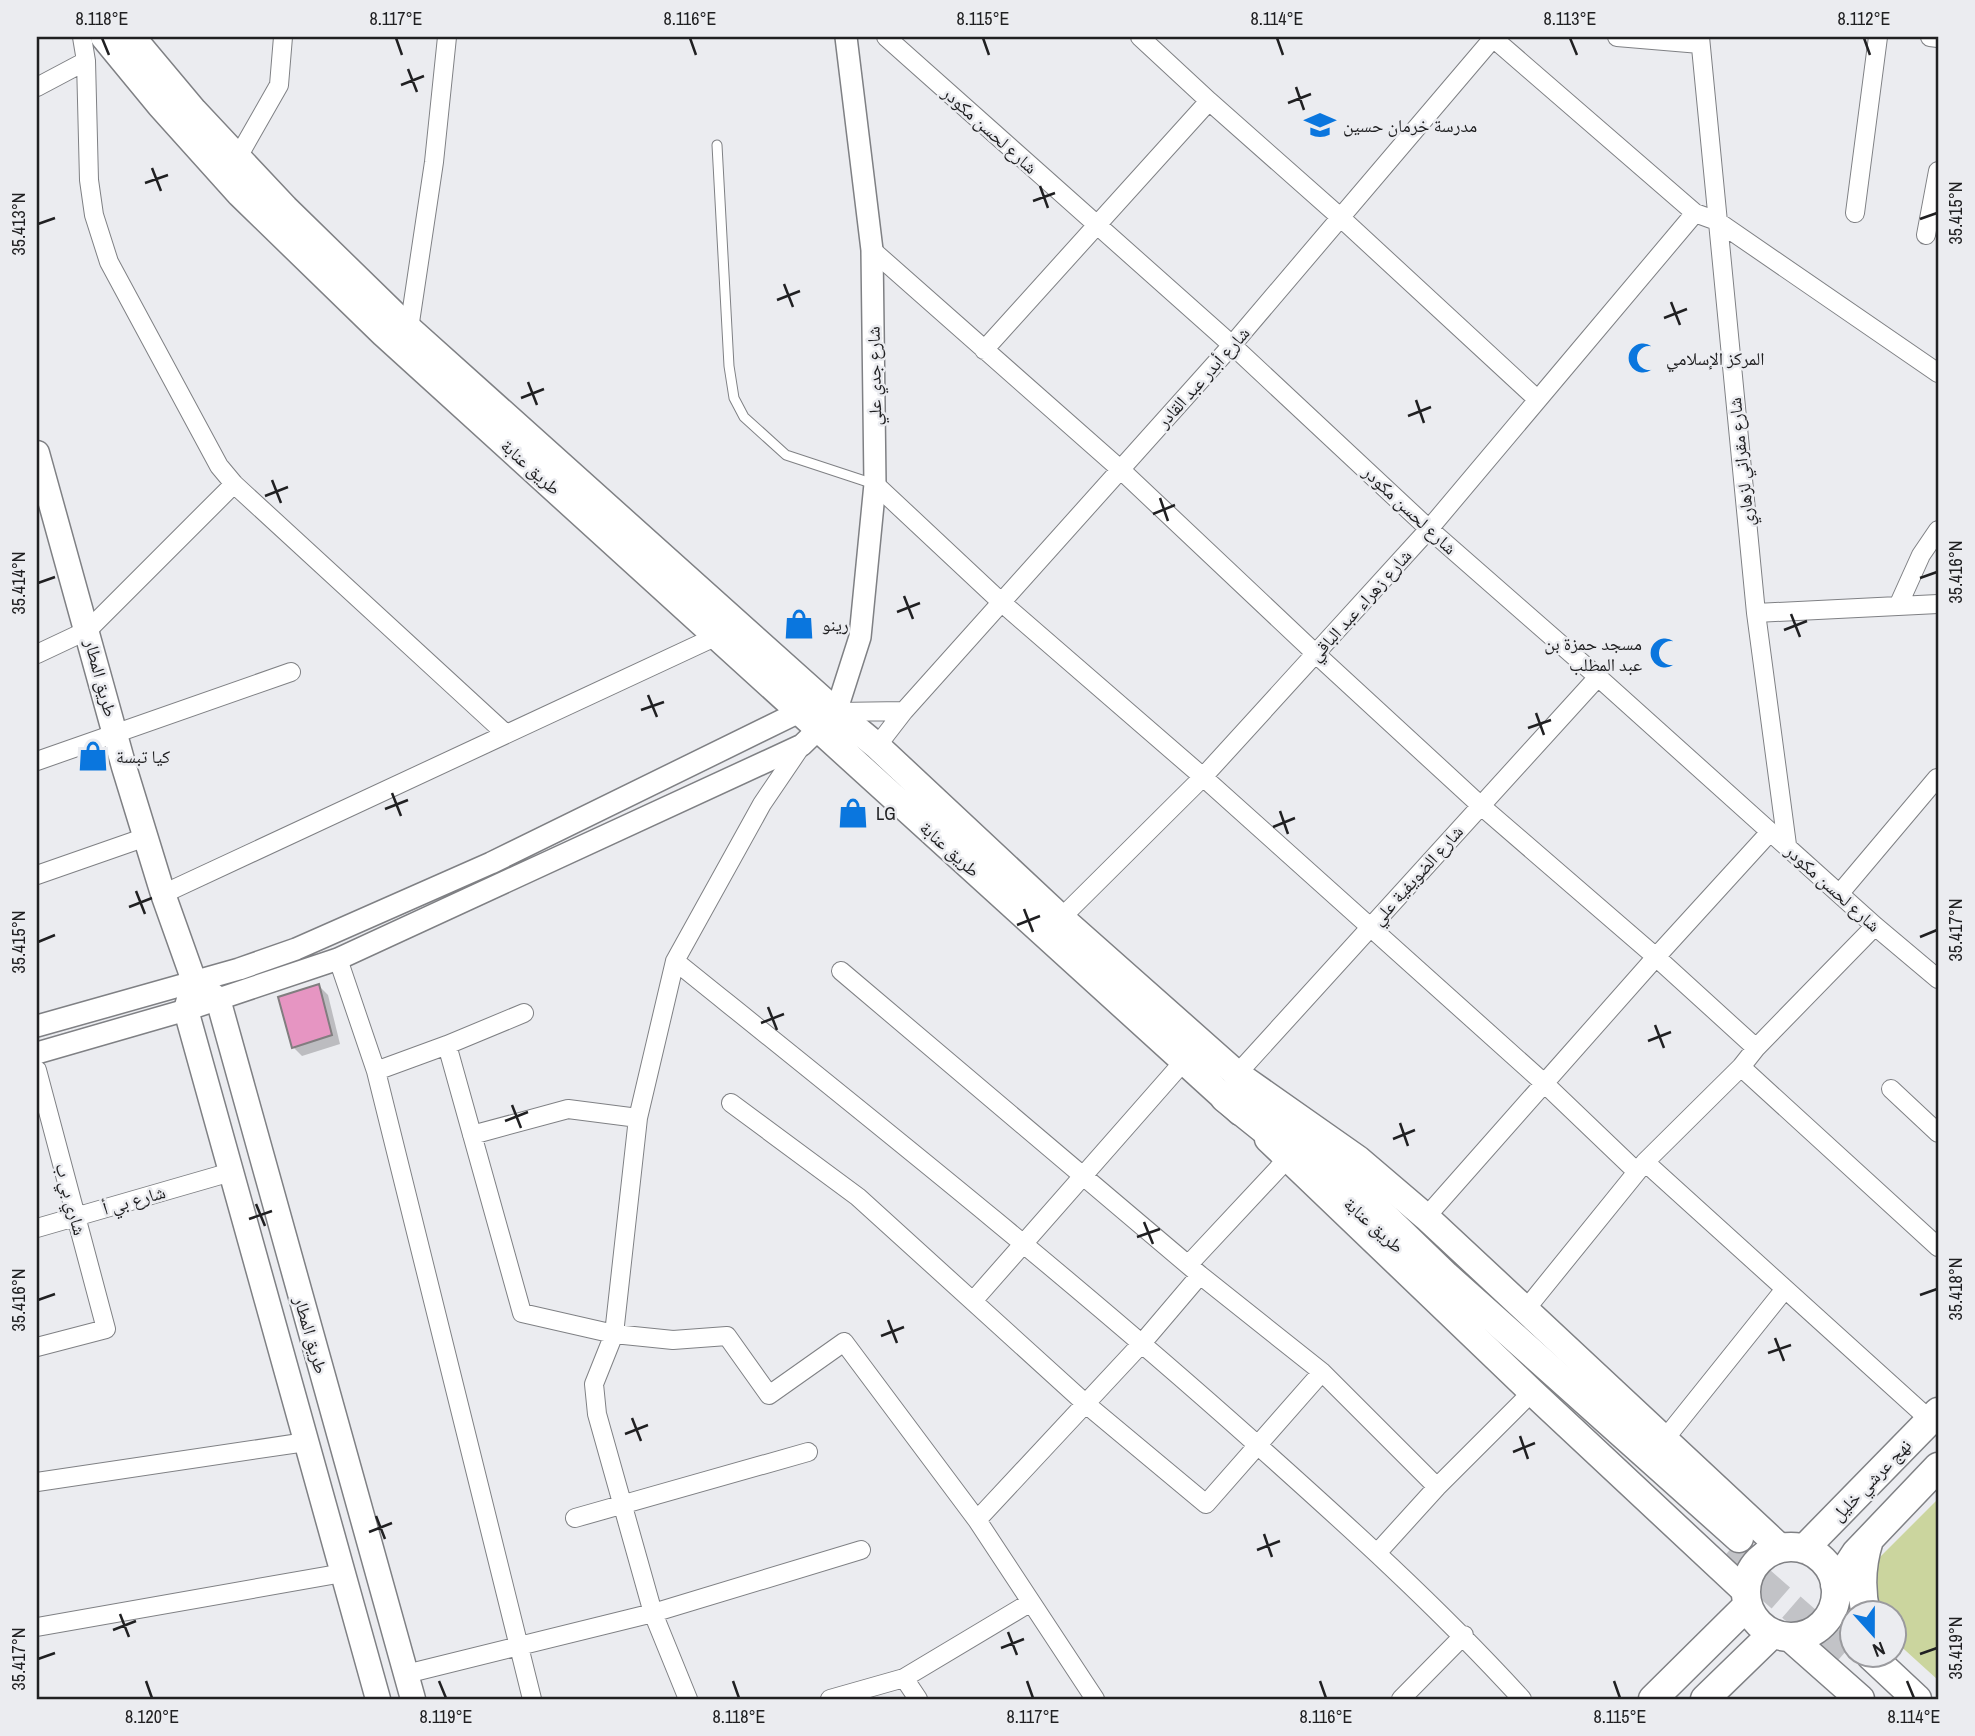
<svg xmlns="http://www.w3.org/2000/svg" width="1975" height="1736" viewBox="0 0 1975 1736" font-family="'Archivo Narrow','Noto Naskh Arabic',sans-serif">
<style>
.green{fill:#cbd59e}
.shadow{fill:#0003}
.building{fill:#e695c2;stroke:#817d7f;stroke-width:2}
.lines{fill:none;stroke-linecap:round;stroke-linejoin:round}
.trunk-tunnel{stroke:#c2c3c7;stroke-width:28;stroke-dasharray:28 14;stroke-linecap:butt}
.service-casing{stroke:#7f8084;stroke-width:11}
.minor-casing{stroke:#7f8084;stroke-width:20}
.tertiary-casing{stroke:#7f8084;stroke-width:24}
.secondary-casing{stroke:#7f8084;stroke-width:27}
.primary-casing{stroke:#7f8084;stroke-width:29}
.trunk-casing{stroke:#7f8084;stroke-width:31}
.service{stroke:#fff;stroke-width:9}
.minor{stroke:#fff;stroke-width:18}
.tertiary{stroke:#fff;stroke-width:21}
.secondary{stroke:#fff;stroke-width:24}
.primary{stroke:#fff;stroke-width:26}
.trunk{stroke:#fff;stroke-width:28}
.ticks{fill:none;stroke:#202022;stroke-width:2.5}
.labels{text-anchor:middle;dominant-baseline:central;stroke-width:5;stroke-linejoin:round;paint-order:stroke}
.poi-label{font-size:18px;fill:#202022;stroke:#ebecf0;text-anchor:start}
.street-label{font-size:18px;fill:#202022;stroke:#ebecf0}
.neatline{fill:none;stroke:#202022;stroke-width:2.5}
.ticks-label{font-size:18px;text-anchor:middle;fill:#202022}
</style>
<rect width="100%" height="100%" fill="#ebecf0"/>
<path class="green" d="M1938 1499V1680L1895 1641V1614L1876 1613 1870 1575 1881 1556Z"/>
<path class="shadow" d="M319 986 328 995 340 1044 302 1056 293 1047Z"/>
<path class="building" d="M319 984 332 1035 292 1048 278 997Z"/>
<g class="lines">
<path class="trunk-tunnel" d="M1728 1552 1851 1659"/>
<g class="service-casing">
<path id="service" d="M717 145 729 366 734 398 744 417 786 455 874 484"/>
</g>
<g class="minor-casing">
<path id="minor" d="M82 37 86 61 89 180 94 215 109 262 219 466 234 484 506 734
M886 37 1232 345 1429 529 1598 677 1875 926 1938 979
M1140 37 1209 101 1340 217 1537 399
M1617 37 1700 44
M1700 37 1756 613 1787 845
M1930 37 1938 38
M1493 38 1695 213 1717 221 1938 373
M37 87 86 61
M238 157 279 85 283 37
M1855 213 1878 37
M1926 235 1938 171
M872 250 1120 469 1316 654 1480 805 1656 957 1756 1048
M409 329 434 162 447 37
M984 350 1209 101
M875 484 1001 602 1203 777 1544 1083 1637 1172
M1898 606 1921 555 1938 530
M1756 613 1938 604
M37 654 88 630 234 484
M904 711 1232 345 1494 37
M836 712 904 711 877 746
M37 761 291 672
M37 875 146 837
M1840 893 1937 778 1938 780
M163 894 717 636
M1061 918 1203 777 1429 529 1695 213
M338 959 376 1071 532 1699
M675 961C870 1118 1066 1274 1253 1441 1347 1525 1437 1606 1522 1699
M841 971 1200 1275 1322 1372 1437 1487
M447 1045 522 1313 614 1334 673 1340 727 1336 769 1395 844 1342 977 1520 1095 1699
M1741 1067 1938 1247
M37 1070 106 1329 37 1347
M376 1071 447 1045 524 1013
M1237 1074 1598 677
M1891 1089 1938 1133
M731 1103 858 1197 1086 1404 1206 1504 1322 1372
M472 1135 568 1109 638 1118
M1645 1162 1930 1420
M1426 1217 1656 957 1770 832
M37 1228 231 1172
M1188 1265 1288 1158
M973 1301 1184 1061
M1526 1309 1645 1162 1741 1067 1756 1048 1875 926
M1664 1440 1785 1289
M37 1482 306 1442
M575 1518 808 1452
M977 1520 1143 1342 1200 1275
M1378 1552 1437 1487 1532 1392
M37 1627 343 1573
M406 1674 653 1613 861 1550
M904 1678 918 1699
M688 1699 653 1613 597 1414 594 1384 614 1334 638 1118 675 961 762 804 802 745
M830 1699 904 1678 1031 1602
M1401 1699 1464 1635"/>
</g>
<g class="tertiary-casing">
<path id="tertiary" d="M37 1026 239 969 296 949 491 863 799 712H813
M37 1053 186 1010 338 959 802 745 836 712 860 637 875 484 872 250 846 37"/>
</g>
<g class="secondary-casing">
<path id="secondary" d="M37 453 124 767 163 894 194 981
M378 1699 186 1010 194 981 218 999 413 1699"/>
</g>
<g class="primary-casing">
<path id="primary" d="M104 37 160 105 240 194 384 334 1240 1112
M132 37 194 111 285 208 409 329 836 712 877 746 1061 918 1237 1074 1358 1159 1426 1217 1781 1548
M1268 1139 1532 1392 1745 1591"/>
</g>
<g class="trunk-casing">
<path id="trunk" d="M1237 1074 1446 1276 1739 1538
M1225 1098 1291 1151
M1746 1592a45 45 0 1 1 90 0a45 45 0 1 1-90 0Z
M1804 1549 1938 1412
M1835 1585 1856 1553 1938 1467
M1866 1614C1860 1589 1861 1565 1869 1540
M1791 1638 1860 1699
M1871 1656 1917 1699
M1653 1699 1747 1606
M1705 1699 1772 1634"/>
</g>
<use href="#service" class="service"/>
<use href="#minor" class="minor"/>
<use href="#tertiary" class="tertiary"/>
<use href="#secondary" class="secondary"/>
<use href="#primary" class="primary"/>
<use href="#trunk" class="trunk"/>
</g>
<path class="ticks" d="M102 38 109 55M396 38 402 55M690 38 696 55M983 38 989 55M1277 38 1283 55M1570 38 1577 55M1864 38 1870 55M408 69 417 92M401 85 424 76M1296 87 1304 110M1288 103 1311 94M152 168 161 191M145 183 168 175M1040 186 1048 208M1033 201 1055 193M1920 219 1937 213M38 224 55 218M784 284 793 307M777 300 800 291M1671 302 1680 325M1664 318 1687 309M528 382 537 405M521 398 544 389M1416 400 1424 423M1408 416 1431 407M272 480 281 503M265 496 288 487M1160 498 1168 521M1153 514 1175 505M1920 578 1937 572M38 583 55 577M904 596 913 619M897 612 920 603M1791 614 1800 637M1784 630 1807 621M648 695 657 717M641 710 664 702M1536 713 1544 735M1528 728 1551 720M392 793 401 816M385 809 408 800M1280 811 1288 834M1273 827 1295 818M136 891 145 914M129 907 152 898M1024 909 1033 932M1017 925 1040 916M1920 937 1937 930M38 942 55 935M768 1007 777 1030M761 1023 784 1014M1655 1025 1664 1048M1648 1041 1671 1032M512 1105 521 1128M505 1121 528 1112M1400 1123 1408 1146M1393 1139 1415 1130M256 1204 265 1226M249 1219 272 1211M1144 1222 1153 1244M1137 1237 1160 1229M1920 1295 1937 1289M38 1300 55 1294M888 1320 897 1343M881 1336 904 1327M1775 1338 1784 1361M1768 1353 1791 1345M632 1418 641 1441M625 1434 648 1425M1520 1436 1528 1459M1513 1452 1535 1443M376 1516 385 1539M369 1532 392 1523M1264 1534 1272 1557M1257 1550 1280 1541M120 1614 129 1637M113 1630 136 1621M1008 1632 1017 1655M1001 1648 1024 1639M1920 1654 1937 1648M38 1659 55 1653M146 1681 152 1698M439 1681 446 1698M733 1681 739 1698M1027 1681 1033 1698M1320 1681 1326 1698M1614 1681 1620 1698M1907 1681 1914 1698"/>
<defs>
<g id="school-bare" transform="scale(2.415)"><path d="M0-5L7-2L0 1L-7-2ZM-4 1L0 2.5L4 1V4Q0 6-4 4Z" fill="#0a76de" stroke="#ebecf0" stroke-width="2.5" paint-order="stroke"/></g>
<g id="mosque-bare" transform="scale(2.415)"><path d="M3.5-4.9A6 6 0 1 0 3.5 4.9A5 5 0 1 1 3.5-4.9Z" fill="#0a76de" stroke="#ebecf0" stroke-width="2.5" paint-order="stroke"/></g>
<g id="shop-bare" transform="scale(2.415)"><path d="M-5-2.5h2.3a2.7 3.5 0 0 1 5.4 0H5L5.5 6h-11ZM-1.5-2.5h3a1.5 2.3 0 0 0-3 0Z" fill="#0a76de" stroke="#ebecf0" stroke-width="2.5" paint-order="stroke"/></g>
</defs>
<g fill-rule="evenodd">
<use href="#school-bare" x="1320" y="125"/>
<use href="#mosque-bare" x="1643" y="358"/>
<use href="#shop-bare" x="799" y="624"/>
<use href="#mosque-bare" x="1665" y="653"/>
<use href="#shop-bare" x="93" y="756"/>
<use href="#shop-bare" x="853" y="813"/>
</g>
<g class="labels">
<g class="poi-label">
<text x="1343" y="125">مدرسة خرمان حسين</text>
<text x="1666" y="358">المركز الإسلامي</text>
<text x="822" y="624">رينو</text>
<text x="1642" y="643" text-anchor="end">مسجد حمزة بن<tspan x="1642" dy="21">عبد المطلب</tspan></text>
<text x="116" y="756">كيا تبسة</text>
<text x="876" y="813">LG</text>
</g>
<g class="street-label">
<text transform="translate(990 130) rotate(42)">شارع لحسن مكودر</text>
<text transform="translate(874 376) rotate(-91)">شارع جدي علي</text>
<text transform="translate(1203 377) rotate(-48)">شارع أبدر عبد القادر</text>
<text transform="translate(1741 462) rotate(-96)">شارع مقراني لزهاري</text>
<text transform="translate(531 467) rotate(42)">طريق عنابة</text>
<text transform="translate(1410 510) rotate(43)">شارع لحسن مكودر</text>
<text transform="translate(1360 605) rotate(-48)">شارع زهراء عبد الباقي</text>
<text transform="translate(101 678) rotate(75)">طريق المطار</text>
<text transform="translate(950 849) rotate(42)">طريق عنابة</text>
<text transform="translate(1417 875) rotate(-48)">شارع الضويفية علي</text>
<text transform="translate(1833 888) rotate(42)">شارع لحسن مكودر</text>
<text transform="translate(71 1199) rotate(75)">شاري بي ب</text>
<text transform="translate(134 1200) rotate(-16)">شارع بي أ</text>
<text transform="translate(1374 1225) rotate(42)">طريق عنابة</text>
<text transform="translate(311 1335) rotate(74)">طريق المطار</text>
<text transform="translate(1871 1480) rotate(-46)">نهج عرشي خليل</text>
</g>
</g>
<rect width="1975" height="1736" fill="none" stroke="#ebecf0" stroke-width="77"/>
<g transform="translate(1873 1634) rotate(159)"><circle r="33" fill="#ebecf0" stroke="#9a9a9e" stroke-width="2"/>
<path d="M0-5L12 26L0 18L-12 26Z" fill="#0a76de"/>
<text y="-10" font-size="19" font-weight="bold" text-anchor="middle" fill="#202022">N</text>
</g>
<rect x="38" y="38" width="1899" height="1660" class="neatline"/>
<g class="ticks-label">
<text x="102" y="25">8.118°E</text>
<text x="396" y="25">8.117°E</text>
<text x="690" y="25">8.116°E</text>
<text x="983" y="25">8.115°E</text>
<text x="1277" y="25">8.114°E</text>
<text x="1570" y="25">8.113°E</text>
<text x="1864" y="25">8.112°E</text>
<text transform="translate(1956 213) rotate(-90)" y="6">35.415°N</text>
<text transform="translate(19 224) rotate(-90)" y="6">35.413°N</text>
<text transform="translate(1956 572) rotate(-90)" y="6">35.416°N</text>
<text transform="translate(19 583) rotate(-90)" y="6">35.414°N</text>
<text transform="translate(1956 930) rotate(-90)" y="6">35.417°N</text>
<text transform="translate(19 942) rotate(-90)" y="6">35.415°N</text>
<text transform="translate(1956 1289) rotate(-90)" y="6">35.418°N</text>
<text transform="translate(19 1300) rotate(-90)" y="6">35.416°N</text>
<text transform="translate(1956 1648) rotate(-90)" y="6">35.419°N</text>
<text transform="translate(19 1659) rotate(-90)" y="6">35.417°N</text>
<text x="152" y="1723">8.120°E</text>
<text x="446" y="1723">8.119°E</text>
<text x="739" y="1723">8.118°E</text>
<text x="1033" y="1723">8.117°E</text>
<text x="1326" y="1723">8.116°E</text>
<text x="1620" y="1723">8.115°E</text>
<text x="1914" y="1723">8.114°E</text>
</g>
</svg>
